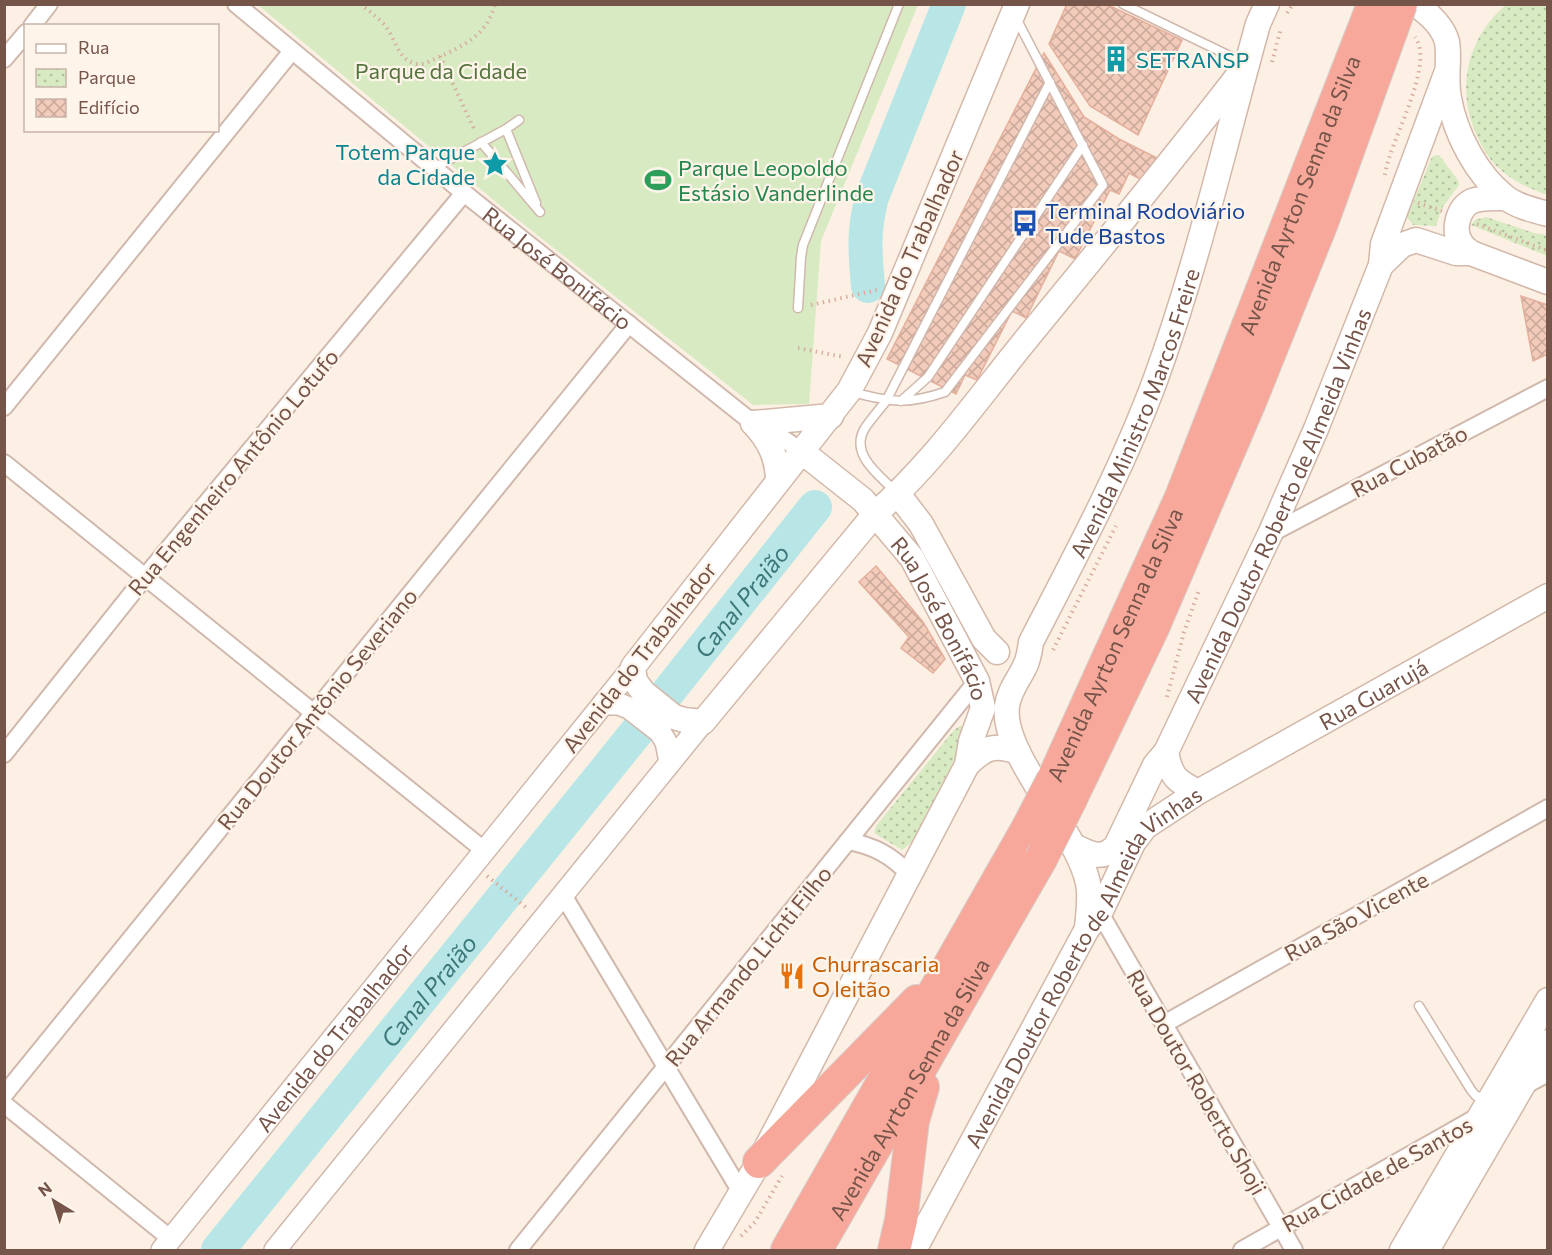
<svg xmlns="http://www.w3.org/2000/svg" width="1552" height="1255" viewBox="0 0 1552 1255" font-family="Commissioner,sans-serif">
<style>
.park{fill:url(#park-dots)}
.pitch{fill:#d7eac2}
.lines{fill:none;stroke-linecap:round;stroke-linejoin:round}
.river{stroke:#b8e5e6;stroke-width:34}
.building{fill:url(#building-cross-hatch);stroke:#e5af9c;stroke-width:1.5}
.service-casing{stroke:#d0b8ad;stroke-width:11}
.minor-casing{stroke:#d0b8ad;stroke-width:20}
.tertiary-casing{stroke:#d0b8ad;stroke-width:24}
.secondary-casing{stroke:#d3b8aa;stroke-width:27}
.motorway-casing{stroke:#d8cfcc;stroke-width:34}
.path{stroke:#d7ae9e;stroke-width:4;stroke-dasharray:1.5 4.5;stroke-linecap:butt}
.service{stroke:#fff;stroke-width:8}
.minor{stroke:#fff;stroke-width:16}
.tertiary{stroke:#fff;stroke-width:21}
.secondary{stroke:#fff;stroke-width:24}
.motorway{stroke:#f7a89a;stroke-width:32}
.motorway-bridge-casing{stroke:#d8cfcc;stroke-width:34;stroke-linecap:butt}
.motorway-bridge{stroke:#f7a89a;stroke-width:32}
.labels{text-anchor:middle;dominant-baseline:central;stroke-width:4.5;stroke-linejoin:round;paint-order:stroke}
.culture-label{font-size:22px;fill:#0d838f;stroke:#fff4ea;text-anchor:start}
.park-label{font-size:22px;fill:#55753f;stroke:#fff4ea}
.leisure-label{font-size:22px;fill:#27864d;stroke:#fff4ea;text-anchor:start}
.street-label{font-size:22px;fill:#755449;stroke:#fff4ea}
.transit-label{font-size:22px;fill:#164399;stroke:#fff4ea;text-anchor:start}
.food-label{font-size:22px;fill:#c56008;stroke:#fff4ea;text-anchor:start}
.water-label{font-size:24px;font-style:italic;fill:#3d787b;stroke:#fff4ea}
</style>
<defs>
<pattern id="park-dots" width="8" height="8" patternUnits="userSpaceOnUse" patternTransform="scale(1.5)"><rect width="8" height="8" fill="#d7eac2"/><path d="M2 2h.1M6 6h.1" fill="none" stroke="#b3c0a0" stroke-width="1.8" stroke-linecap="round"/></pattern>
<pattern id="building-cross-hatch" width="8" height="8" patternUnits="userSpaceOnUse" patternTransform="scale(1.5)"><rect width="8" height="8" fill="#f2cbbb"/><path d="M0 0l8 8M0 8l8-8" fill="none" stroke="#c9a79a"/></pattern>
</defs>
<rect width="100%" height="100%" fill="#fcf0e4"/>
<path class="park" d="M1507 4 1547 5V195C1531 189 1516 183 1502 171 1492 163 1483 150 1478 138 1455 91 1466 38 1507 4Z
M1439 155 1458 180 1459 185 1442 208 1436 226 1413 225 1407 217 1431 159 1433 156Z
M1486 217 1534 233 1547 235V256L1471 225 1475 220Z
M965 725 968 733 912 842 902 850 874 833 876 826 954 730 960 726Z"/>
<path class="pitch" d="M258 5H918L821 241 809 404 753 405 508 212Z"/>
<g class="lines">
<g class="river">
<path d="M868 286C865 252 863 231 872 197L949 4"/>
<path id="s1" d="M665 696 815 507"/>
<path id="s2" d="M218 1250 639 729"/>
</g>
</g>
<path class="building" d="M1067 4H1106L1182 40 1138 135 1090 106 1049 44Z
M1044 53 1084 117 1119 139 1159 159 1144 181 1129 173 1119 194 1110 190 1075 259 1059 251 1026 318 1012 311 977 380 965 375 956 394 887 359Z
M1521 296 1548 305V354L1533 361Z
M876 566 923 622 945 659 933 673 901 648 909 637 859 582Z"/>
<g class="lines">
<g class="service-casing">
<path id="service" d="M1123 4 1244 63
M506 129 536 203
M481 142 540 212
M434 168 506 129 519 120
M798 308 801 257 803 245 899 4
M852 392C890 402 907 405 945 392L1103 185 1016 18
M901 401 928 377 1083 145
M896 492C879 475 849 454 865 428 871 419 879 410 886 401L1050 82
M1419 1006 1471 1090 1476 1096 1487 1098"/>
</g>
<g class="minor-casing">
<g id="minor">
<path id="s3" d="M236 4 464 193 753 423 775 433 801 451"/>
<path d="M32 26 49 4"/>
<path d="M4 59 26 33"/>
<path d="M4 407 292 51"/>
<path d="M4 463 485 851"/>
<path d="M1270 534 1548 388"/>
<path d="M4 754 145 577 464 193"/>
<path d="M848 841C874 846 891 855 909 874"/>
<path d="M563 895 741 1192"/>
<path d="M1100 913 1294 1250"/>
<path d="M1164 1024 1548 808"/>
<path d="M1524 1086 1548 1073"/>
<path d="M4 1095 629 324"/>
<path d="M4 1104 171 1239"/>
<path d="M518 1250 977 681"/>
<path d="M1242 1250 1479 1116"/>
</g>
</g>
<g class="tertiary-casing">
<g id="tertiary">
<path d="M603 704H619L629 708 660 732 666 742 670 762"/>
<path id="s4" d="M162 1250 633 667"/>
<path d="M275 1250 703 722"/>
</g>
</g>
<g class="secondary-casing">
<g id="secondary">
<path d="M1017 4 880 333 849 391 633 667 635 681 643 692 674 717 684 720 703 722 875 514C932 464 977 400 1024 342 1099 250 1175 158 1247 64"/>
<path d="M1415 4C1428 13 1443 26 1447 42 1450 58 1445 79 1449 98 1455 133 1476 174 1505 197 1516 206 1533 210 1548 214"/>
<path d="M1471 253C1468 250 1463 247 1461 243 1452 230 1458 208 1472 201 1482 197 1495 198 1505 198"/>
<path d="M1381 265 1402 245 1416 240 1456 253H1471L1548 282"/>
<path d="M753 423 831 416"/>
<path d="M753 423C769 440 777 456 778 479"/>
<path id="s5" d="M801 451 863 500 912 558 977 681 983 708 971 741 967 765"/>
<path d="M898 494 921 524 984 639 997 652"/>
<path d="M1166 752C1171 777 1176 781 1198 792"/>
<path id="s6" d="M1076 847C1092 855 1103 860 1116 846L1155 765 1166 752 1270 534 1316 429 1381 265 1383 244 1446 74"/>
<path id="s7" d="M1087 929C1088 914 1091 898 1088 883 1077 830 1000 753 1007 706 1009 690 1020 678 1026 664 1029 657 1030 649 1031 642 1076 555 1122 470 1156 378 1198 263 1225 142 1258 24L1267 4"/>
<path d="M707 1250 759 1162 967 765C984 748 994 743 1018 752"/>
<path id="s8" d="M914 1250 1087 929 1100 913 1133 843 1145 827 1198 792 1548 596"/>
<path d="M1402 1250 1548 1000"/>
<path d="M1427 1250 1548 1042"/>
</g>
</g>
<g class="motorway-casing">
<g id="motorway">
<path id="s9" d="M1053 779 1181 497 1369 15"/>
<path d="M1070 801 1153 628 1250 402 1322 223 1391 32"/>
<path d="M759 1162 917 1001"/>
<path d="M787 1250 1027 829"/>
<path id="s10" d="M816 1250 1041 859"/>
<path d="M894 1250 901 1220 913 1121 923 1087"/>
</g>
</g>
<path class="path" d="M360 4C369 11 379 18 386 27 398 43 399 66 424 64 454 49 486 41 495 4
M1287 13 1293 4
M440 56 475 131
M1272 62 1281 28
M1385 175C1389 141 1436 66 1415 37
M1418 203 1442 211
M1477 224 1548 251
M811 305 877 290
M798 348 844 357
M1053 650 1116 526
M1167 697 1184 632 1199 590
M487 876 528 909
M741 1236 755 1222 782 1176"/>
<use href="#service" class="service"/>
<use href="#minor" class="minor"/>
<use href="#tertiary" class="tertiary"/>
<use href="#secondary" class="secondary"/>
<use href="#motorway" class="motorway"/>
<g class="motorway-bridge-casing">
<path id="motorway-bridge" d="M1369 15 1373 4
M1391 32 1401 4
M1027 829 1053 779
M1041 859 1070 801"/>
</g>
<use href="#motorway-bridge" class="motorway-bridge"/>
</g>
<defs>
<g id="building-bare" transform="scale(2.07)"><path d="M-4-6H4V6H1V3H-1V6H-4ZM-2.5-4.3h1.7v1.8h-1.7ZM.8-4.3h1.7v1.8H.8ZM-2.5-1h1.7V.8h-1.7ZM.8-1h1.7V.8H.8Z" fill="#0f9aa8" stroke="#fff4ea" stroke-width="2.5" paint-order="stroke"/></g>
<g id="sight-bare" transform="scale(2.07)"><path d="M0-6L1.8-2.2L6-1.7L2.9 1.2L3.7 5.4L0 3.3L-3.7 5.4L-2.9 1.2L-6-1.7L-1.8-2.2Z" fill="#0f9aa8" stroke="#fff4ea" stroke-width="2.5" paint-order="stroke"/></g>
<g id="stadium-bare" transform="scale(2.07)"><path d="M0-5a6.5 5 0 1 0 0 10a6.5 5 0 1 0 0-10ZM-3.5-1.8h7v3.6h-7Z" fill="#2e9e5b" stroke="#fff4ea" stroke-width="2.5" paint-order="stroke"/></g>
<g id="bus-bare" transform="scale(2.07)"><path d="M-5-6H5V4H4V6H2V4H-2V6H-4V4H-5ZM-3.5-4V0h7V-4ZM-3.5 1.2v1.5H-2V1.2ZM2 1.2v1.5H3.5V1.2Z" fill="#1a4fb4" stroke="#fff4ea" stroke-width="2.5" paint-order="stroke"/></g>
<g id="restaurant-bare" transform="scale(2.07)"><path d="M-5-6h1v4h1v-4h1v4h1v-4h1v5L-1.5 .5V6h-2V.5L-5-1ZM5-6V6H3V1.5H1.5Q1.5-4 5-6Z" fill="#e8710a" stroke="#fff4ea" stroke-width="2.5" paint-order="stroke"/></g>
</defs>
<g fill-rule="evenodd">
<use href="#building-bare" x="1116" y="59"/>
<use href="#sight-bare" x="495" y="164"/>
<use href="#stadium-bare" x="658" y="180"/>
<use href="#bus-bare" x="1025" y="223"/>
<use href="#restaurant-bare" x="792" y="976"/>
</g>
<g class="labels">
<g class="culture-label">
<text x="1136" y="59">SETRANSP</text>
<text x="475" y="151" text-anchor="end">Totem Parque<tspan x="475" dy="25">da Cidade</tspan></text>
</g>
<g class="park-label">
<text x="441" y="70">Parque da Cidade</text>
</g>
<g class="leisure-label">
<text x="678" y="167">Parque Leopoldo<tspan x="678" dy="25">Estásio Vanderlinde</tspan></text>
</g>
<g class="street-label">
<text stroke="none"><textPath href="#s9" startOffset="634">Avenida Ayrton Senna da Silva</textPath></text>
<text transform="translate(909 258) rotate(-66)">Avenida do Trabalhador</text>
<text stroke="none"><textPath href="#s3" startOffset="416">Rua José Bonifácio</textPath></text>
<text stroke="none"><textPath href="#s7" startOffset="564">Avenida Ministro Marcos Freire</textPath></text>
<text transform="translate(1409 461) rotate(-28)">Rua Cubatão</text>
<text transform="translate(233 472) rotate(-50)">Rua Engenheiro Antônio Lotufo</text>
<text stroke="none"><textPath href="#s6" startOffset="422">Avenida Doutor Roberto de Almeida Vinhas</textPath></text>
<text stroke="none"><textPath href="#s5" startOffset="222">Rua José Bonifácio</textPath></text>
<text stroke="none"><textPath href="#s9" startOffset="148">Avenida Ayrton Senna da Silva</textPath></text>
<text transform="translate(639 657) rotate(-52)">Avenida do Trabalhador</text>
<text stroke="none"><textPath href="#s8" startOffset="747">Rua Guarujá</textPath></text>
<text transform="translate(317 709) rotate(-51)">Rua Doutor Antônio Severiano</text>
<text transform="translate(1356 916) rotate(-29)">Rua São Vicente</text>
<text transform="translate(748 966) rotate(-51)">Rua Armando Lichti Filho</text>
<text stroke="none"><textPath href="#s8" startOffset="333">Avenida Doutor Roberto de Almeida Vinhas</textPath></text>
<text stroke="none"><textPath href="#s4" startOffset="274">Avenida do Trabalhador</textPath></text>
<text transform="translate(1197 1082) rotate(60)">Rua Doutor Roberto Shoji</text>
<text stroke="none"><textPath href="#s10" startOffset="186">Avenida Ayrton Senna da Silva</textPath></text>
<text transform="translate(1377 1174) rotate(-29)">Rua Cidade de Santos</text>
</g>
<g class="transit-label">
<text x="1045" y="210">Terminal Rodoviário<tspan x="1045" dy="25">Tude Bastos</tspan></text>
</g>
<g class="food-label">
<text x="812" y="963">Churrascaria<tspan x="812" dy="25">O leitão</tspan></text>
</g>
<g class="water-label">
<text stroke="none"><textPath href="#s1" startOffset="122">Canal Praião</textPath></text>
<text stroke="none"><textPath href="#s2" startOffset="334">Canal Praião</textPath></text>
</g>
</g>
<rect width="1552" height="1255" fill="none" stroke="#755449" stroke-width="12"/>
<rect x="24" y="24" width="195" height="108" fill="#fff4ea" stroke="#c8b4aa" stroke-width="1.5"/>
<rect x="36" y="44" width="30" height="9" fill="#ffffff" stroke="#c8b4aa" stroke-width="1.5"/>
<text x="78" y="54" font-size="18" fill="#755449">Rua</text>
<rect x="36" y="69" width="30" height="18" fill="url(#park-dots)" stroke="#c8b4aa" stroke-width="1.5"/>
<text x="78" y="84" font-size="18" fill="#755449">Parque</text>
<rect x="36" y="99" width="30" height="18" fill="url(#building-cross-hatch)" stroke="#c8b4aa" stroke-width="1.5"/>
<text x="78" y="114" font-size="18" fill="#755449">Edifício</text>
<g transform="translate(54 1201) rotate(322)" stroke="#fff4ea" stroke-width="4.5" paint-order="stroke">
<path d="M0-4.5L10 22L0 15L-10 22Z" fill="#755449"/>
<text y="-9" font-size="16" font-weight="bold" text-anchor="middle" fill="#755449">N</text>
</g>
</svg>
